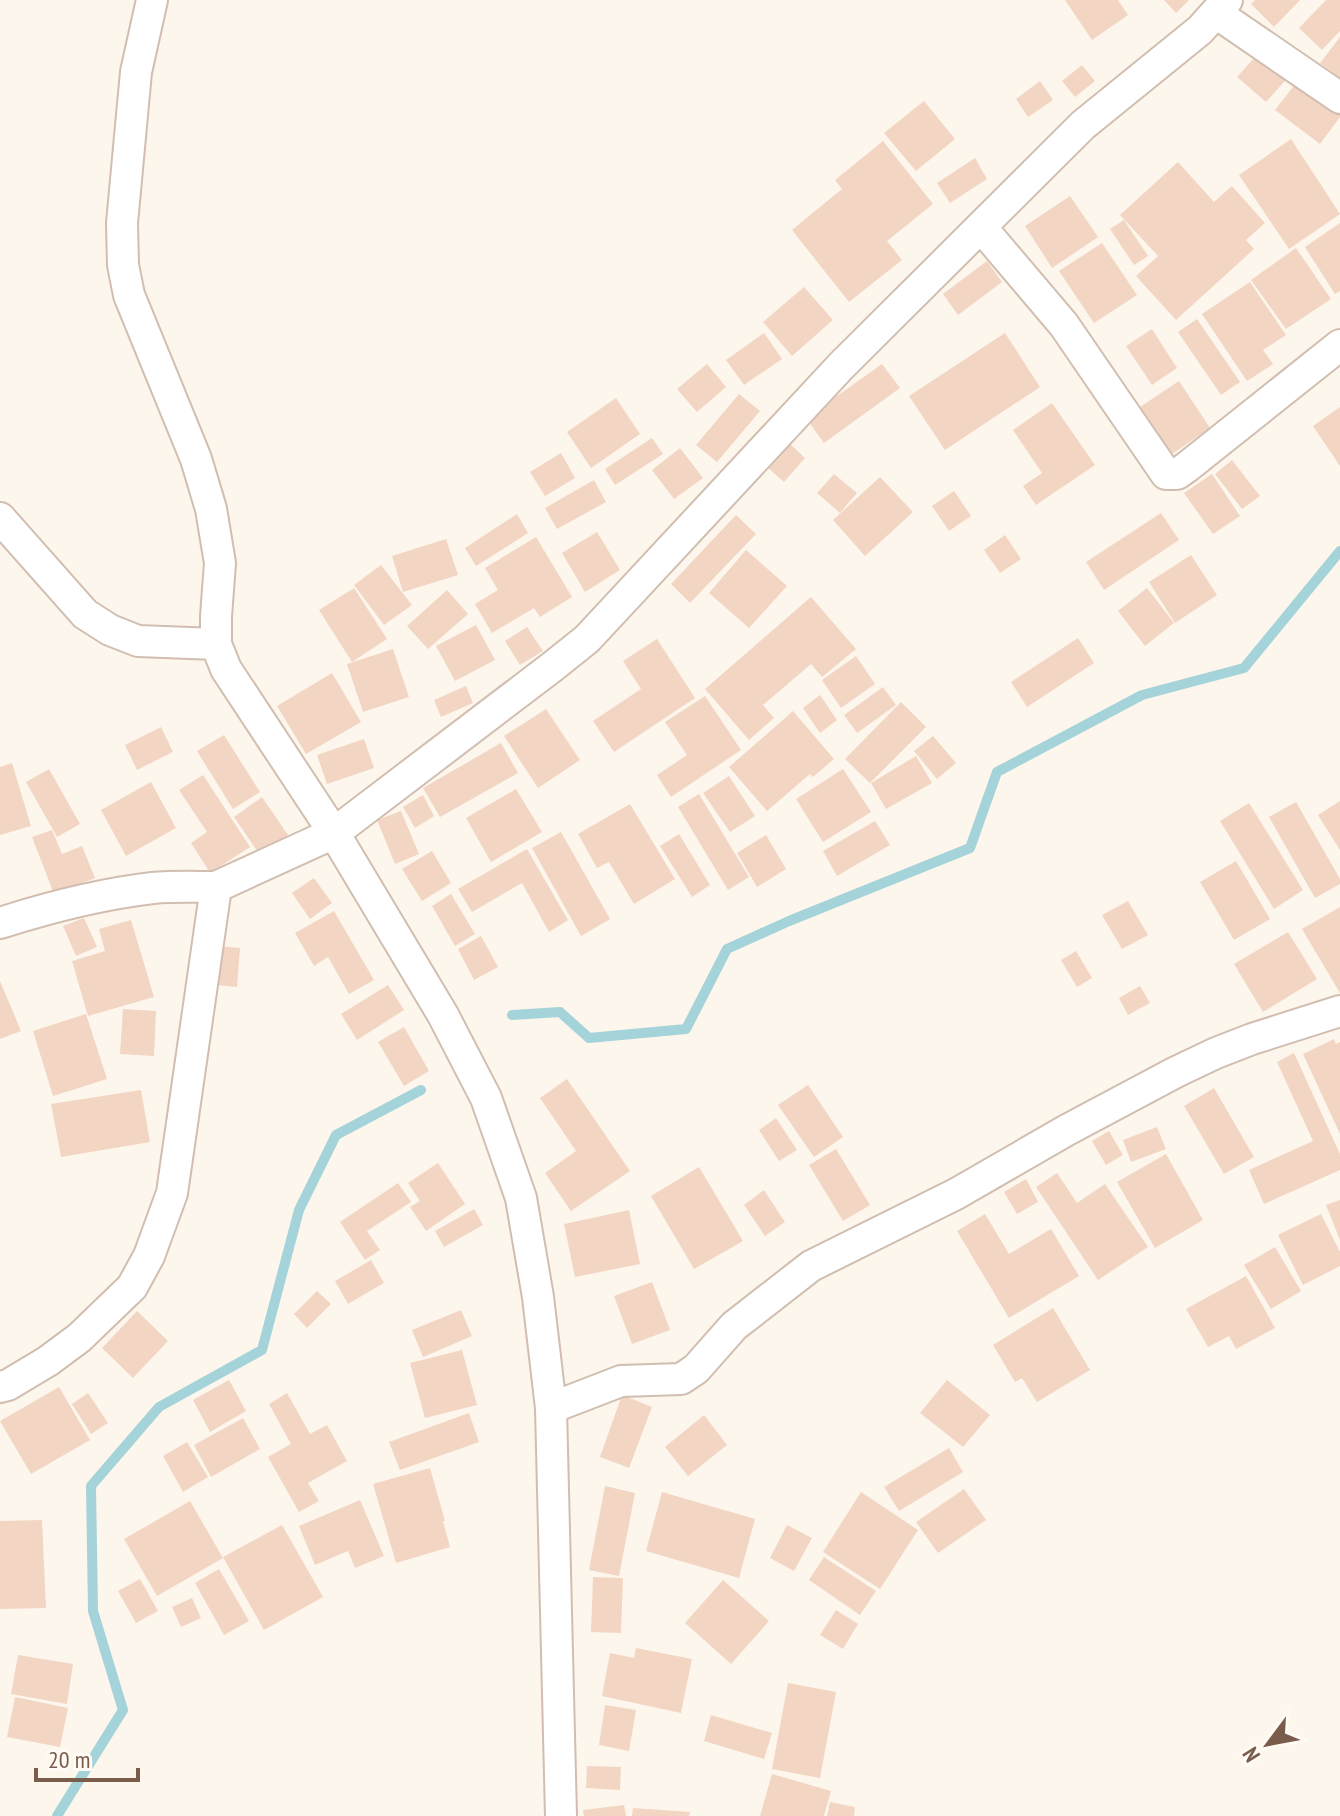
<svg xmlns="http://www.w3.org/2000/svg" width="1340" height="1816" viewBox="0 0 1340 1816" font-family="'PT Sans Narrow',sans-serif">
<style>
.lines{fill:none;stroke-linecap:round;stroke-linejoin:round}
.stream{stroke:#a5d3da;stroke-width:10}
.building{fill:#f3d5c3}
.minor-casing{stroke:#d1beb0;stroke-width:34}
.minor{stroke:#fff;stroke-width:30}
</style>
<rect width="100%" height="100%" fill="#fdf6ec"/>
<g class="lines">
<path class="stream" d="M512 1015 560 1012 589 1038 686 1029 727 949 789 921 970 848 997 772 1142 695 1244 668 1340 551
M57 1816 123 1710 93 1611 91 1486 159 1407 262 1350 299 1210 336 1135 421 1090"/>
</g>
<path class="building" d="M1065 0H1118L1128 15 1092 40Z
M1164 0H1189L1176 13Z
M1255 0H1300L1274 27 1251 4Z
M1326 0H1340V31L1322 50 1299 28Z
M1340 37V78L1320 63Z
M1264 47 1293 72 1266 102 1237 77Z
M1082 65 1095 81 1075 97 1062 81Z
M1300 78 1340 108V117L1320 144 1275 110Z
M1040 81 1053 100 1028 117 1016 99Z
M924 101 955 139 916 171 884 133Z
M1291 139 1340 214 1289 249 1239 175Z
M883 141 933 204 887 241 902 260 849 302 792 230 842 189 835 180Z
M975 158 987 179 950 203 937 183Z
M1178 162 1214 202 1232 186 1265 223 1246 240 1254 249 1176 320 1136 276 1158 256 1120 215Z
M1070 196 1098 237 1052 268 1025 226Z
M1124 220 1148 256 1134 265 1110 229Z
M1340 223V291L1335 294 1305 247Z
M1102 243 1137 295 1094 323 1059 271Z
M1296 248 1331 299 1286 329 1251 280Z
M987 261 1002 282 958 315 943 294Z
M1250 282 1286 335 1263 350 1273 364 1247 381 1202 314Z
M804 287 833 320 792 356 763 322Z
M1197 319 1240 382 1221 395 1178 332Z
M1152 329 1177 368 1152 385 1126 346Z
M764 333 782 359 744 385 726 360Z
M1005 333 1040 387 945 450 909 396Z
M707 364 726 387 697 412 677 389Z
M882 364 900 388 824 443 806 418Z
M1179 381 1210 428 1162 461 1131 413Z
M739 394 760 411 717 462 696 445Z
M616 398 640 434 591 468 567 432Z
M1052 403 1095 465 1036 505 1023 486 1042 473 1013 430Z
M1340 407V466L1313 426Z
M652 438 663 454 615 485 605 469Z
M788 442 805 458 784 482 766 466Z
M680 448 703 478 674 499 652 470Z
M561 453 575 478 545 496 530 472Z
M1232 460 1260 496 1242 509 1215 474Z
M834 474 857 493 840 513 817 493Z
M1212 474 1240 516 1213 534 1184 493Z
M880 477 913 512 865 556 833 520Z
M594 480 606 502 557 529 545 508Z
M954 491 971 516 949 531 932 506Z
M1161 513 1179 540 1104 590 1086 562Z
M517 514 528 533 476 566 465 548Z
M736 515 756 534 690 603 671 584Z
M597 532 620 570 585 592 562 553Z
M1005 535 1021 559 1000 573 984 550Z
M536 537 572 597 540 617 534 608 492 633 475 604 498 590 485 568Z
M446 539 458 575 403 592 392 556Z
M746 550 787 586 749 628 709 593Z
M1191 555 1217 595 1175 623 1149 582Z
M381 565 412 605 384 625 354 585Z
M354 588 387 639 352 662 319 610Z
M1147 588 1174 623 1145 646 1118 611Z
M447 590 468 614 428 649 407 626Z
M811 597 856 649 822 677 811 664 763 705 774 718 749 740 705 689Z
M476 625 495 660 455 681 436 646Z
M527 627 543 651 520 665 505 641Z
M1078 638 1094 663 1027 707 1011 682Z
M657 639 695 698 614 752 593 721 641 689 623 661Z
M393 649 409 697 363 712 347 664Z
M856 656 875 684 841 708 822 680Z
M332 673 361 722 306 754 277 706Z
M466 686 473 703 441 717 434 700Z
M883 687 896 705 857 733 844 715Z
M820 695 837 720 820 733 803 708Z
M705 696 741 750 671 797 657 775 687 755 665 722Z
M901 702 926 727 870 783 845 759Z
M546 709 580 760 538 788 504 736Z
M793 711 834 759 813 777 810 774 767 811 729 767Z
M161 727 173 752 137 770 125 745Z
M224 735 260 792 233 809 197 751Z
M933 736 956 763 937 779 914 751Z
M364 739 374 768 327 784 317 755Z
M501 743 518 773 440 817 423 788Z
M916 756 932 783 886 809 871 783Z
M12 763 31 826 0 835V767Z
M49 769 80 824 57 837 26 782Z
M843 769 871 812 823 842 796 799Z
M203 775 250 847 210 873 191 843 207 832 179 790Z
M729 776 755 816 730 832 703 793Z
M151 782 176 828 126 856 101 810Z
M516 789 542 832 491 862 466 818Z
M699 794 749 877 728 890 678 807Z
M423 795 434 816 415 828 403 807Z
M262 797 288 835 260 855 234 817Z
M1340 801V850L1318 815Z
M1296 802 1340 879V884L1315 898 1269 817Z
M1249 803 1303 890 1274 909 1220 821Z
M630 804 675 879 634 904 609 862 597 868 578 834Z
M401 811 419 854 395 864 377 820Z
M875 821 890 845 837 876 823 851Z
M52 830 62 854 82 846 95 878 54 894 32 837Z
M561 832 610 919 581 936 532 848Z
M679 834 710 885 692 897 660 846Z
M766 835 786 869 757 887 737 853Z
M527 849 568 920 549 932 522 883 472 912 458 889Z
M432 851 451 883 422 901 402 869Z
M1236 861 1270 919 1234 940 1200 882Z
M314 878 332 903 310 919 292 893Z
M451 894 475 934 455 946 432 906Z
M1128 901 1148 935 1122 949 1102 915Z
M1340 907V993L1302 929Z
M334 911 374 980 349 994 328 957 314 966 295 933Z
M84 918 97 947 76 956 63 926Z
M131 920 154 997 88 1016 72 961 105 951 99 929Z
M1288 932 1317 979 1263 1012 1234 964Z
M481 936 498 967 474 980 458 949Z
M217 946 240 948 237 987 215 985Z
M1076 951 1092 978 1077 987 1061 960Z
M0 981 21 1031 0 1039Z
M388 985 404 1010 357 1040 341 1014Z
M1140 986 1150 1003 1128 1015 1119 998Z
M123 1009 156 1011 154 1056 120 1054Z
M86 1014 107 1079 53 1096 33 1031Z
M404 1027 429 1071 404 1086 378 1042Z
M1334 1039 1336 1044 1340 1042V1134L1303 1054Z
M1294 1053 1340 1154V1170L1264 1204 1249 1170 1313 1141 1277 1062Z
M567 1079 630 1171 571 1211 545 1173 576 1151 540 1098Z
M808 1085 843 1137 814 1157 778 1105Z
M1214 1088 1254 1157 1224 1174 1184 1106Z
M141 1090 150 1142 61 1157 51 1104Z
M776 1118 797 1150 779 1161 759 1130Z
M1157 1127 1166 1149 1131 1162 1123 1140Z
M1109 1131 1123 1155 1106 1165 1092 1141Z
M836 1149 870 1205 843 1221 809 1165Z
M1166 1154 1203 1220 1155 1248 1117 1182Z
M438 1163 465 1204 426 1231 410 1207 420 1201 408 1183Z
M699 1167 743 1241 694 1269 651 1196Z
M1057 1173 1077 1203 1105 1184 1148 1247 1098 1280 1036 1187Z
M1026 1179 1038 1202 1017 1214 1004 1192Z
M398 1183 411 1202 367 1231 380 1250 365 1260 340 1222Z
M764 1190 785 1222 765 1236 744 1205Z
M1340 1200V1240L1326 1205Z
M474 1209 483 1225 444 1247 435 1231Z
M629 1210 640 1264 575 1277 564 1224Z
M985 1214 1009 1254 1051 1229 1079 1276 1009 1318 957 1231Z
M1321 1214 1340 1252V1266L1303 1285 1278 1235Z
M1275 1247 1301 1291 1271 1309 1244 1265Z
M371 1260 384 1283 348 1304 335 1281Z
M1246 1276 1275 1328 1236 1349 1229 1336 1208 1347 1186 1309Z
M652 1282 670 1330 632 1344 614 1296Z
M317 1291 331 1304 307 1328 294 1314Z
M1053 1308 1090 1370 1037 1402 1022 1378 1015 1382 993 1345Z
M461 1310 472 1336 423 1357 412 1330Z
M137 1311 168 1341 133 1378 102 1348Z
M462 1350 477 1405 425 1418 410 1363Z
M229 1380 246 1411 210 1432 193 1400Z
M947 1380 990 1415 963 1447 920 1413Z
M59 1387 90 1440 31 1474 0 1421Z
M88 1393 108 1423 91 1434 72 1404Z
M287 1393 310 1434 327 1425 347 1461 308 1483 319 1501 299 1512 268 1457 291 1444 269 1404Z
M622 1395 652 1407 629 1468 600 1457Z
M469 1413 479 1442 400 1470 389 1442Z
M704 1415 727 1445 688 1476 665 1447Z
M243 1418 260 1449 211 1477 194 1445Z
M187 1442 208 1477 183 1492 163 1456Z
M949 1448 963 1472 899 1511 884 1487Z
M430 1468 445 1521H443L450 1547 396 1563 373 1484Z
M605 1486 635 1493 619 1576 589 1570Z
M964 1489 986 1520 938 1553 916 1522Z
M662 1492 755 1519 739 1578 646 1551Z
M861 1492 918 1530 880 1589 823 1552Z
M360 1500 384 1556 355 1568 348 1551 315 1565 299 1526Z
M190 1501 223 1558 157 1596 124 1539Z
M42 1520 46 1608 0 1609V1521Z
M282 1525 323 1597 264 1630 223 1557Z
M787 1525 812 1538 794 1571 770 1558Z
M824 1557 876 1591 860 1615 809 1580Z
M219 1569 249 1621 224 1635 195 1583Z
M593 1577 623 1578 621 1633 591 1632Z
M140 1579 158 1611 136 1623 118 1591Z
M723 1580 769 1621 731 1664 685 1623Z
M192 1598 201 1618 181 1627 172 1607Z
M836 1610 858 1624 843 1649 820 1635Z
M636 1648 692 1659 681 1713 602 1696 610 1653 634 1658Z
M18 1655 73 1664 67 1704 11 1694Z
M788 1683 836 1692 820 1778 772 1769Z
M15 1697 68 1708 60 1747 7 1737Z
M605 1705 636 1710 629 1751 599 1745Z
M711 1715 772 1733 764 1759 704 1741Z
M587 1766 621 1767 620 1790 586 1788Z
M772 1774 831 1791 824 1816H760Z
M830 1802 855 1807 854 1816H827Z
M624 1805 626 1816H584L583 1810Z
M633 1808 690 1812 689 1816H632Z"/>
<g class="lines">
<g class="minor-casing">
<path id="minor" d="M152 0 136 72 122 223 123 265 129 295 196 459 211 509 220 563 216 616V644L226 669 334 833 443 1015 486 1098 521 1198 538 1297 551 1408 561 1816
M1216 13 1340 98
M981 227 1064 325 1166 474H1177L1187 467 1340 345
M0 518 85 614 110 630 138 641 216 644
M0 923C50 907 100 894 153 888 174 886 195 887 216 887
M0 1387 8 1385 48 1361 79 1338 132 1287 149 1256 172 1193 216 887 334 833 552 667 587 639 841 366 1083 125 1200 30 1227 0
M551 1408 621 1381 681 1379 696 1369 734 1326 811 1266 956 1194 1067 1130 1176 1072 1216 1053 1252 1039 1340 1011"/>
</g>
<use href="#minor" class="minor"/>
</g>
<g transform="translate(1268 1744) rotate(238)" stroke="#fffaf3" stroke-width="6" paint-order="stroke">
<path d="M0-6L14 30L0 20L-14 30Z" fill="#7a5c4d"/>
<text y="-12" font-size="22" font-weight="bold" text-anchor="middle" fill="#7a5c4d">N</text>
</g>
<path d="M36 1768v12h102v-12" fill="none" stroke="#7a5c4d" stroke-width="4"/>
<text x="48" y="1768" font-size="24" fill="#7a5c4d" stroke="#fffaf3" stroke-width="6" paint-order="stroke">20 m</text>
</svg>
